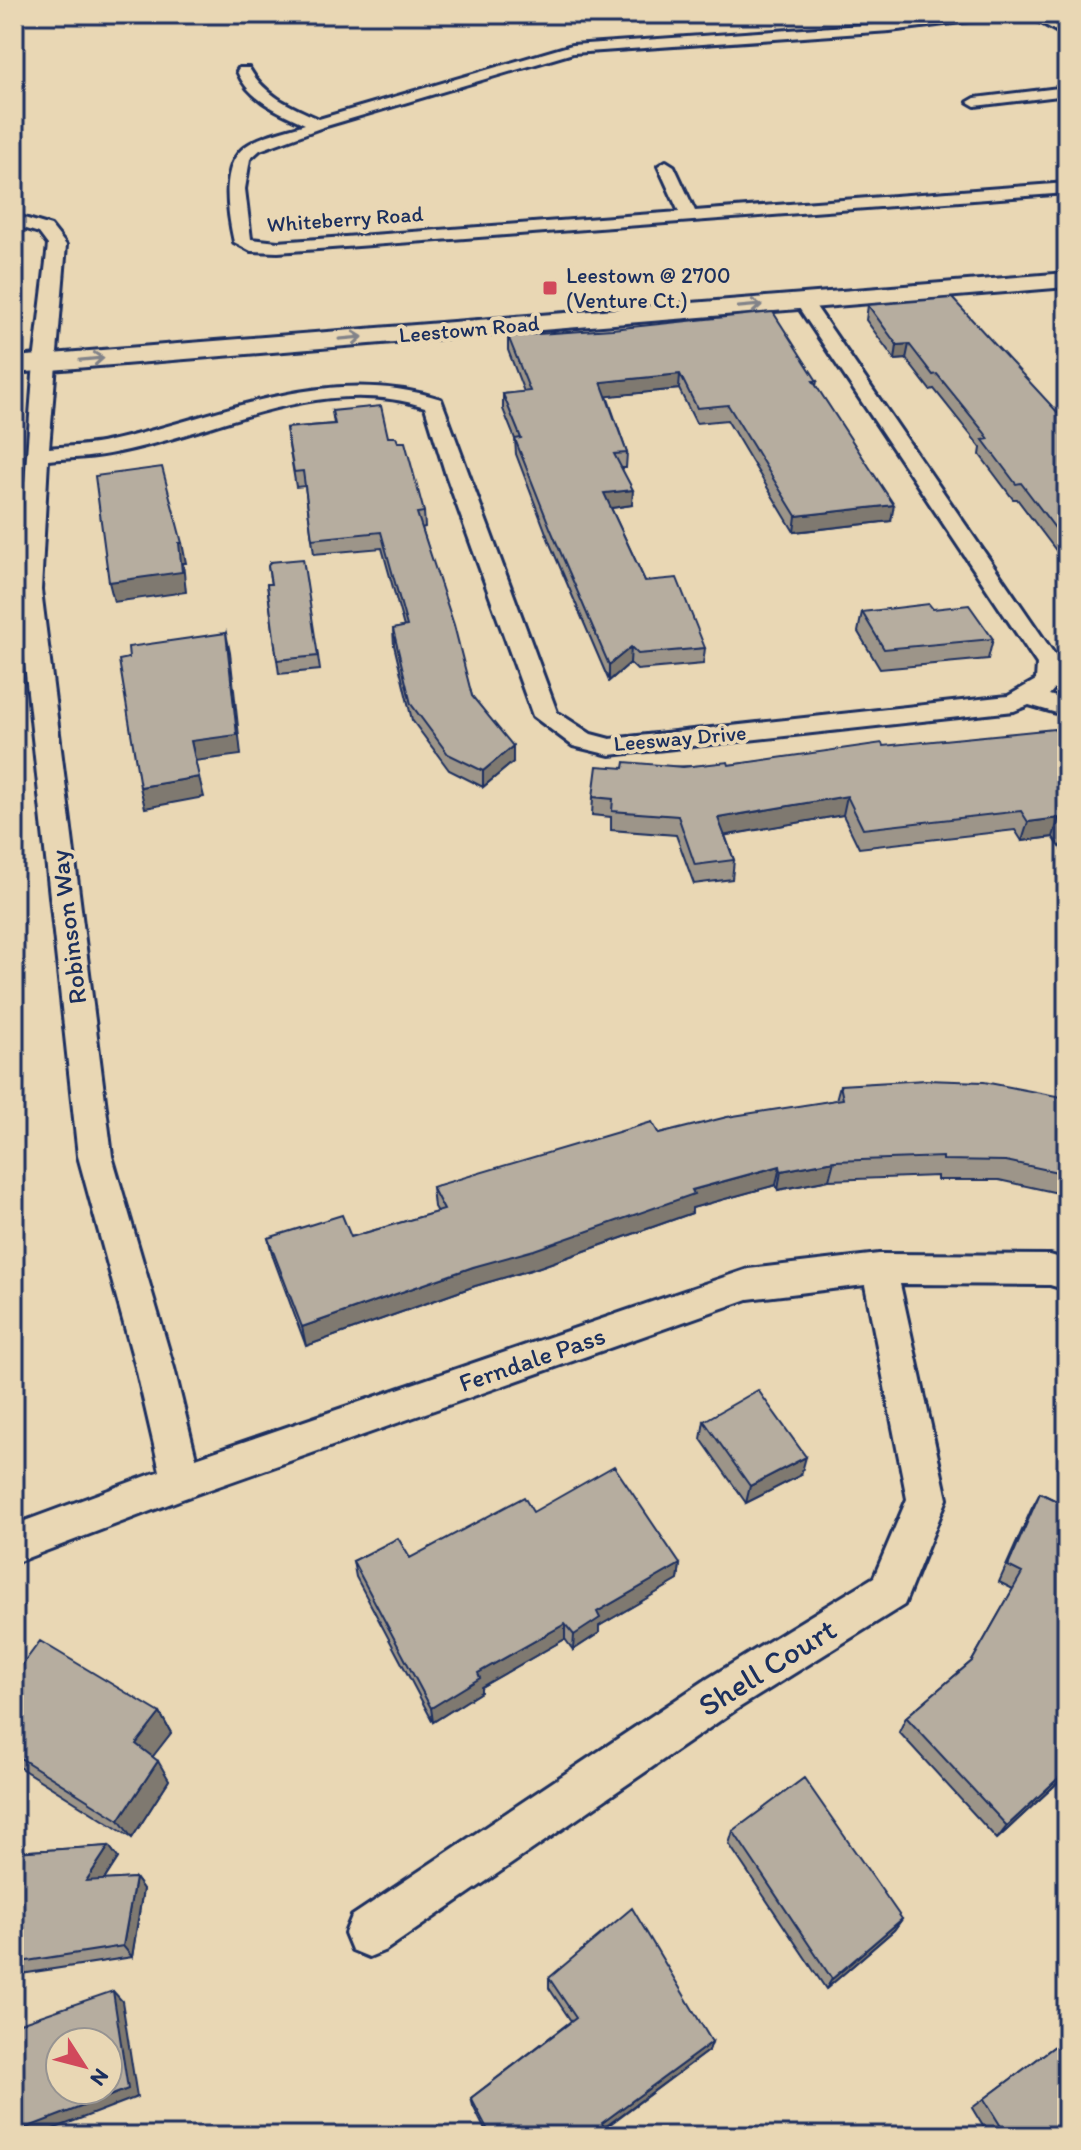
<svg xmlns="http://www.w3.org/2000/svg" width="1081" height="2150" viewBox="0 0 1081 2150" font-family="Itim,sans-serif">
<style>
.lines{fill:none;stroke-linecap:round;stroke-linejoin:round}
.minor-casing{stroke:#1b2f5e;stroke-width:6}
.primary-casing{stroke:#1b2f5e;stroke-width:6}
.minor{fill:#e9d7b4;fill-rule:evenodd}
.primary{fill:#e9d7b4;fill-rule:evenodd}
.wall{fill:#9d9589;stroke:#1b2f5e;stroke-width:2}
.shaded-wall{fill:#7f796f;stroke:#1b2f5e;stroke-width:2}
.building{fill:#b6ad9f;stroke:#1b2f5e;stroke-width:2;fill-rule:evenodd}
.oneway{stroke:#828389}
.poi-dot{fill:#d1495b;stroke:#e9d7b4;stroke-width:3}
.labels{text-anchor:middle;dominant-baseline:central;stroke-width:8;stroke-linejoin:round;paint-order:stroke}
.far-street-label{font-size:22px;fill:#1b2f5e;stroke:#e9d7b4}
.far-poi-label{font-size:22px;fill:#1b2f5e;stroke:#e9d7b4;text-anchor:start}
.street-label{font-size:26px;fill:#1b2f5e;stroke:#e9d7b4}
.near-street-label{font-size:32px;fill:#1b2f5e;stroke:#e9d7b4}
</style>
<rect width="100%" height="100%" fill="#e9d7b4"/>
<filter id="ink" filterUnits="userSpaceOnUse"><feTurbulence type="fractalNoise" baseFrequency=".0125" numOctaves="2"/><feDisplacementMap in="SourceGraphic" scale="16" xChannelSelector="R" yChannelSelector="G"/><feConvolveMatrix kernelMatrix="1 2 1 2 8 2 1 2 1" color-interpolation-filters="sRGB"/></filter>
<g filter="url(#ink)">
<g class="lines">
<g class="minor-casing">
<path id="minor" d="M961 14H1000L993 18 890 31 573 53 323 127 260 150 250 159 245 189 251 239 278 242 679 212 658 166 666 161 674 166 695 211 1067 183V193L278 252 251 251 234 242C228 215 219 165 246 146 261 135 287 130 305 124 277 111 249 100 237 71L239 68H249C265 96 290 106 319 119L572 45 890 23Z
M1025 14H1042L1067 28V37Z
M1067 87V95L975 106 968 102 975 98Z
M14 215 51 226 66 245 49 448C69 446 91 446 110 441 221 416 327 362 441 399L557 712 591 734 610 739 1008 696 1036 680 1037 664 795 302 804 296 810 298 1061 664 1062 680 1049 695 1067 700V716L1029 705 1014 711 610 755 573 746 533 716 446 475 425 407C319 372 212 436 109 454 89 458 68 458 48 460L41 590 112 1156 174 1368 196 1458 748 1269 879 1254 1050 1255 1067 1260V1290L1050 1285 900 1284 947 1499 904 1605 737 1709 386 1950 369 1957 352 1950 345 1933 352 1916 707 1679 874 1577 907 1499 865 1285 748 1299 182 1499 14 1563V1525L160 1471 136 1368 78 1156 17 590 34 362 48 245 39 233 14 225Z"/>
</g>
<g class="primary-casing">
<path id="primary" d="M1067 273V287L14 373V357Z"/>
</g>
<use href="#minor" class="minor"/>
<use href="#primary" class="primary"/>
</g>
<path class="wall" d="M868 305 1067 418V565L1017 499H1013L980 455 981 448 934 389 930 390 906 359 895 360 866 320Z
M508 336 817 381 816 386 891 521 794 532 727 420 696 423 679 389 607 396 627 453 626 468H622L632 505 611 508 645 581 705 648 703 664 637 670 630 663 609 681 551 546 516 454 515 439 503 409V394L524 392 508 350Z
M332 411 388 437 424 512 425 527 422 528 472 696 513 762 483 787 449 770 412 720 394 645 393 629 404 627 382 548 314 554 305 486 296 487 286 428 334 424Z
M268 566 318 656 320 670 279 674 267 584H271Z
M933 609 993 639 988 659 880 669 858 632 862 612Z
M883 746 1067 748V857L1053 837 1022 841 1015 830 859 848 843 815 725 835 734 860 732 879 694 884 676 835 611 830V817L592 815 593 797 624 768 729 765Z
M840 1085 1067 1098V1195L999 1180H937V1176L829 1180 778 1190 776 1185 692 1208V1213L534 1269 475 1286 306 1346 273 1257 268 1238 351 1237 437 1212 434 1207 432 1187 659 1134 836 1100Z
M704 1421 801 1475 746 1503 701 1439Z
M1040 1493 1067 1506V1774L997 1839 899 1732 906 1717 972 1661 1013 1589 999 1582 1031 1510Z
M533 1512 680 1564 678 1580 599 1626V1633L573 1650 565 1639 481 1687V1692L433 1722 356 1577 353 1561 410 1558Z
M14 1676 160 1713 171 1733 152 1757 169 1780 132 1838 14 1764Z
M733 1831 902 1919 894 1930 826 1989 729 1844Z
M109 1846 118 1858 104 1880 135 1878 143 1889 132 1957 14 1975V1852Z
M549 1978 712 2042 709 2050 605 2128 608 2136H488L473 2106 471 2098 571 2021 549 1988Z
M1067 2024V2035L1062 2028Z
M1067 2037V2136H989L972 2108Z"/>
<path class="shaded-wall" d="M909 344 906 359 895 360 897 345Z
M680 374 679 389 601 397V382Z
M633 490 632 505 604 509V493Z
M894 505 891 521 794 532 796 516Z
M179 543H182L186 563H183L186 592 114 602 109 582Z
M226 633 230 653 241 755 195 761 191 741Z
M631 647 630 663 609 681V665Z
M513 746V762L483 787V771Z
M199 777 204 797 145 808 140 787Z
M847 796 843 815 716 837 718 818Z
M1059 818 1053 837 1022 841 1028 822Z
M834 1161 829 1180 778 1190 781 1171Z
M780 1166 776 1185 692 1208V1213L534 1269 475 1286 306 1346 302 1327 692 1190Z
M806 1457 801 1475 746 1503 750 1486Z
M680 1564 678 1580 599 1626V1633L573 1650 574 1635 597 1612Z
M565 1624V1639L481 1687V1692L433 1722 431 1708 478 1673Z
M160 1713 171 1733 147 1764 136 1744Z
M158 1761 169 1780 132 1838 119 1820Z
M1067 1770V1774L997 1839 1007 1826Z
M109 1846 118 1858 96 1892 86 1881Z
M135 1878 143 1889 132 1957 123 1946Z
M902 1919 894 1930 826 1989 832 1979Z
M113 1991 122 2001 137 2097 35 2136H27L18 2131Z
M712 2042 709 2050 601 2130 602 2123Z"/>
<path class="building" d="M952 298 1060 415H1064L1067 418V544L1021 483 1016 484 983 440 989 439 984 432 937 374 933 375 909 344 897 345 868 305Z
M773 312 817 381H813L894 505 796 516 728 405 697 408 680 374 601 382 627 453 614 454 633 490 604 493 645 581 677 578 705 648 638 654 631 647 609 665 551 530 515 439 521 438 503 394 530 391 508 336 612 329Z
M381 406 388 437H396L398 442H405L424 512 417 513 454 625 472 696 513 746 483 771 448 754 411 704 393 629 407 626 381 532 312 539 303 471 294 472 286 428 335 424 332 411Z
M162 467 182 543H179L182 572 109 582 95 476Z
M303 559 318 656 277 660 267 584H271L268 566 270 562Z
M929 604 933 609 969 605 993 639 884 649 862 612Z
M226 633 237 735 191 741 199 777 140 787 119 660 129 658 128 647Z
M1054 729 1067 748V829L1059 818 1028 822 1021 811 863 829 847 796 718 818 734 860 695 865 678 816 612 811 613 799 593 797 597 766 624 768 625 762 683 767 728 762 729 765 882 743 883 746Z
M926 1080 984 1082 1067 1098V1174L1006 1161 943 1160V1157L834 1161 781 1171 780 1166 692 1190 694 1194 534 1250 473 1267 302 1327 268 1238 342 1215 351 1237 444 1210 432 1187 652 1122 659 1134 727 1117 843 1099 840 1085Z
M758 1390 806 1457 750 1486 704 1421Z
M614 1466 680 1564 597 1612 600 1618 574 1635 565 1624 478 1673 480 1678 431 1708 353 1561 398 1538 410 1558 524 1497 533 1512Z
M1040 1493 1067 1506V1770L1007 1826 906 1717 972 1661 1022 1573 1008 1566Z
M40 1641 160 1713 136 1744 158 1761 119 1820 14 1754V1676Z
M804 1778 902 1919 832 1979 733 1831Z
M109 1846 86 1881 135 1878 123 1946 14 1963V1852Z
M632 1908 712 2042 602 2123 608 2136H491L471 2098 576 2018 549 1978Z
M113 1991 128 2089 18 2131 17 2024ZM60 2042H108V2090H60Z
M1067 2037V2136H1007L984 2099Z
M125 2130 136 2136H121Z"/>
<defs><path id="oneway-shaft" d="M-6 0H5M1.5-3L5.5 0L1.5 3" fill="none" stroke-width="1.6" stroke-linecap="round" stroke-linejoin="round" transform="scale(2)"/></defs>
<g class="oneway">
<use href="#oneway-shaft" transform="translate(750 306) rotate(-5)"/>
<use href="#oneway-shaft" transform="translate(351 338) rotate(-5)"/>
<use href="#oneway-shaft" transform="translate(92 359) rotate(-5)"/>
</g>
</g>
<rect class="poi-dot" x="542" y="280" width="16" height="16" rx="4"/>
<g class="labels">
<g class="far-street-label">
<text transform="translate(345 219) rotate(-4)">Whiteberry Road</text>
<text transform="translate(469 329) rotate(-5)">Leestown Road</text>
<text transform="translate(680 738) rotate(-5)">Leesway Drive</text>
</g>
<g class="far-poi-label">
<text x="566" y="275">Leestown @ 2700<tspan x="566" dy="25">(Venture Ct.)</tspan></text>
</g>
<g class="street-label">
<text transform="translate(68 927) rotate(-97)">Robinson Way</text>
<text transform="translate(532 1359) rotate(-19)">Ferndale Pass</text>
</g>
<g class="near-street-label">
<text transform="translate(767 1667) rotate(-32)">Shell Court</text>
</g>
</g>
<rect width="1081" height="2150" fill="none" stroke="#e9d7b4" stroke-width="48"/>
<rect x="24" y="24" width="1033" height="2102" fill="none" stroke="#1b2f5e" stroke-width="3" filter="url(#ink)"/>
<g transform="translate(84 2066) rotate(126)"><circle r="38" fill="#e9d7b4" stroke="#979492" stroke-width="2"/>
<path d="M0-6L14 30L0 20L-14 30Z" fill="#d1495b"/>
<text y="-12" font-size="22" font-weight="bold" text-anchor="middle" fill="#1b2f5e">N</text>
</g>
</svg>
